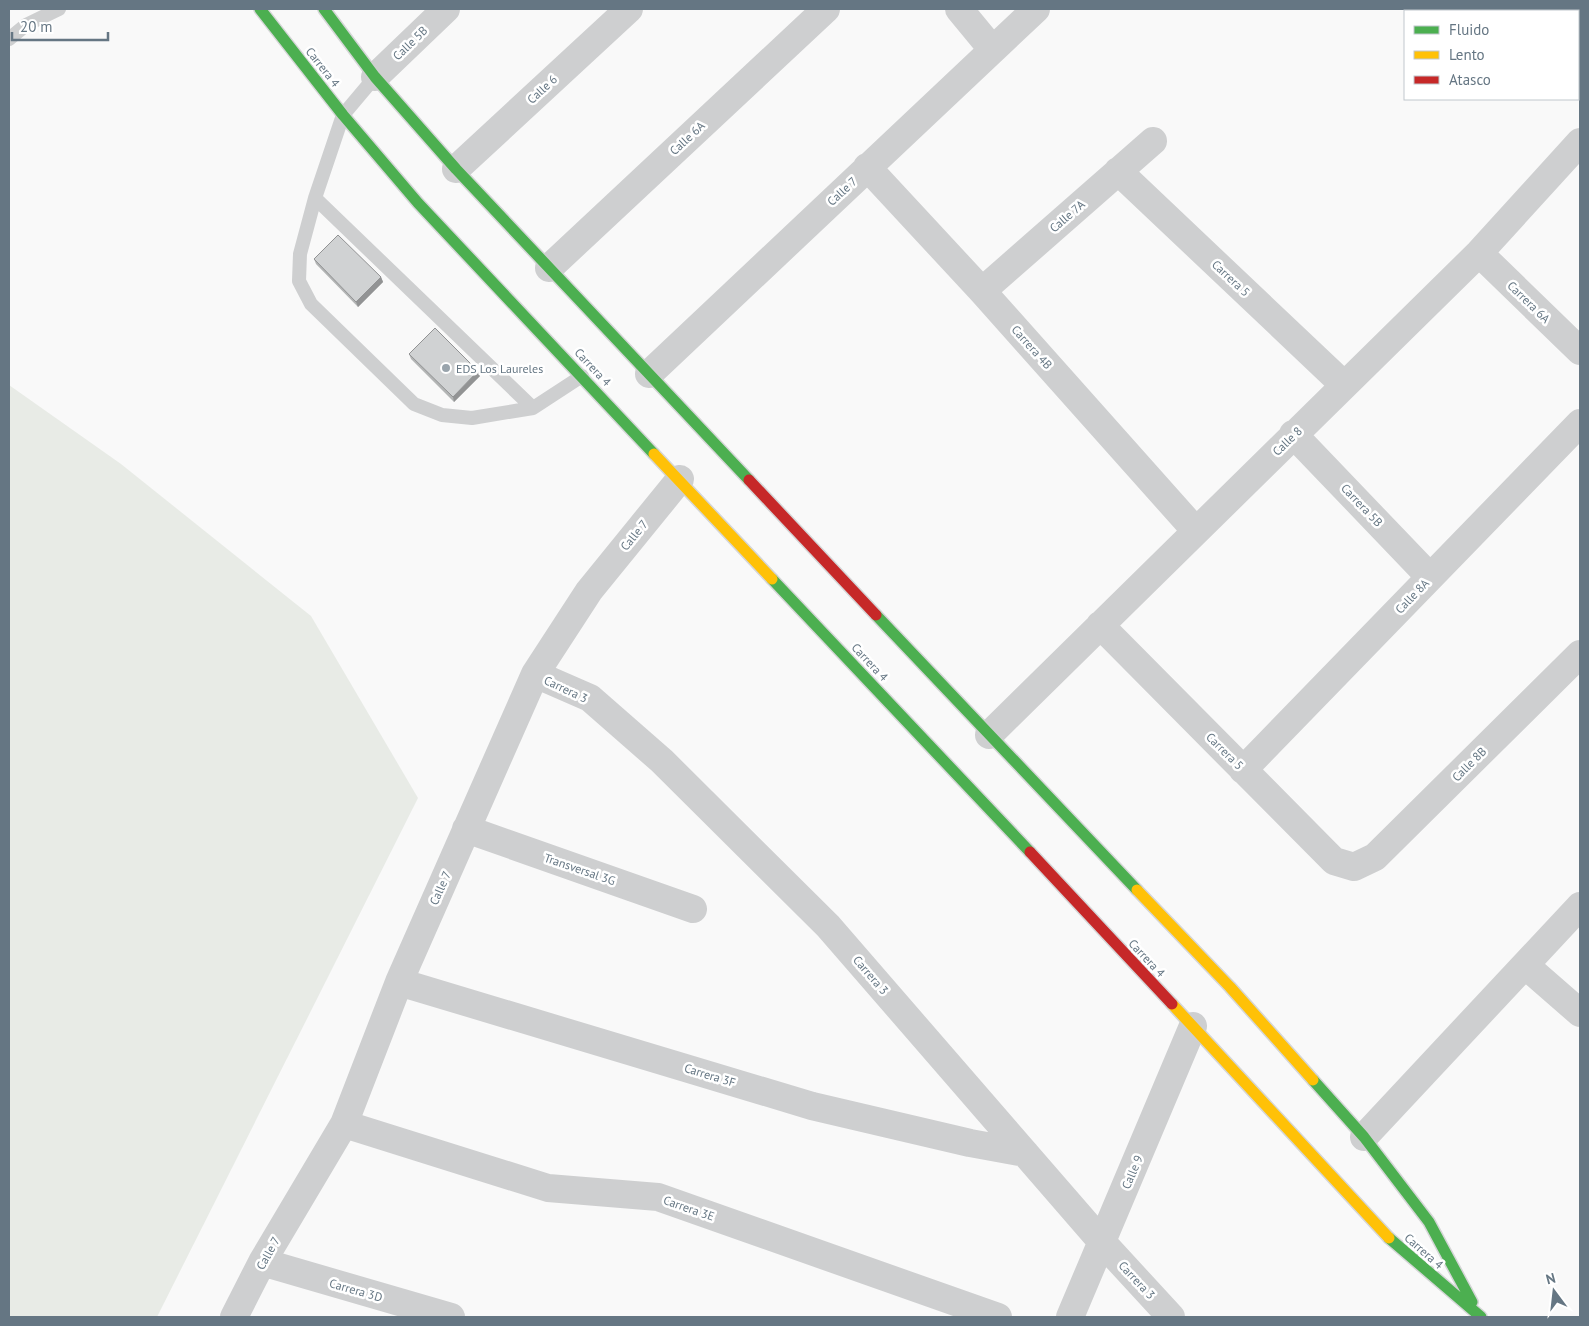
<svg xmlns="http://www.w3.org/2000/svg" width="1589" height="1326" viewBox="0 0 1589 1326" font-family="'PT Sans',sans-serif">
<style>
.green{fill:#e8ebe6}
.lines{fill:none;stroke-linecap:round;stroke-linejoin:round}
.fast-casing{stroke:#d5d6d7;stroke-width:14}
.slow-casing{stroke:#d5d6d7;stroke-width:14}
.jam-casing{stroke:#d5d6d7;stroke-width:14}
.lane{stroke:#cecfd0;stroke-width:14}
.street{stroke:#cecfd0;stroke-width:28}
.fast{stroke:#4caf50;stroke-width:11}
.slow{stroke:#ffc107;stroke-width:11}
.jam{stroke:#c62828;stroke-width:11}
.wall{fill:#b3b5b5}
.shaded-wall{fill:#929394}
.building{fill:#d0d2d3;stroke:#929394}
.poi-dot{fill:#99a4ac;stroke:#fff;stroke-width:2}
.labels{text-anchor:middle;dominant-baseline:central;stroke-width:5;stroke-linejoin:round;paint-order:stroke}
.street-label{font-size:12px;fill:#657683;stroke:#fff}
.poi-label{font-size:12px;fill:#657683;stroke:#fff;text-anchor:start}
</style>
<rect width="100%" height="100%" fill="#f9f9f9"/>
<path class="green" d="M9 385 121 464 311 616 418 798 157 1317H9Z"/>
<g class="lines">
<g class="fast-casing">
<path id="fast" d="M260 9 343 115 418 203 654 454
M324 9 375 77 456 169 749 480
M772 579 1030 852
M876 615 1137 890
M1313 1080 1364 1137 1429 1222 1472 1302
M1389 1238 1481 1317"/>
</g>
<g class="slow-casing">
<path id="slow" d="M654 454 772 579
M1137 890 1230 987 1313 1080
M1172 1004 1389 1238"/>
</g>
<g class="jam-casing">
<path id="jam" d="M749 480 876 615
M1030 852 1172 1004"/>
</g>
<path class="lane" d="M9 39 26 25 59 9
M375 77 343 115 315 198 300 254 299 281 311 304 414 404 442 415 472 418 533 408 582 376
M315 198 533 408"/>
<path class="street" d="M959 9 992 49
M375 77 446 9
M867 167 982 291 1195 530
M456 169 629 9
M1118 171 1344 385
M1479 253 1580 351
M549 268 826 9
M982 291 1153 141
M649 374 1036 9
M1293 434 1430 577
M1100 625 1334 861 1354 867 1375 857 1580 654
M535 674 590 698 662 761 828 926 1102 1242 1171 1317
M989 735 1479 253 1580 142
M1243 770 1580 423
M466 829 693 909
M1525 965 1580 1013
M399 982 812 1106 970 1143 1025 1153
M344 1124 548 1188 658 1197 998 1317
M1364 1137 1580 906
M262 1262 451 1317
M234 1317 262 1262 344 1124 399 982 535 674 589 591 680 479
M1070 1317 1193 1026"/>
<use href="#fast" class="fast"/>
<use href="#slow" class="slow"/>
<use href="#jam" class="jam"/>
</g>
<path class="wall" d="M314 259 381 277 383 282 358 307 316 264Z
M409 354 480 376 454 402 411 359Z"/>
<path class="shaded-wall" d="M381 277 383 282 358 307 356 302Z
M478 371 480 376 454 402 453 397Z"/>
<path class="building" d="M338 235 381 277 356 302 314 259Z
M435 328 478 371 453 397 409 354Z"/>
<circle class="poi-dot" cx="446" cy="368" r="5"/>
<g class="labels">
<g class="street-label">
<text transform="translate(410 43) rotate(-44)">Calle 5B</text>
<text transform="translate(323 67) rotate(52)">Carrera 4</text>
<text transform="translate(542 89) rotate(-43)">Calle 6</text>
<text transform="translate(687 138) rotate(-43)">Calle 6A</text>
<text transform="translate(842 191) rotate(-43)">Calle 7</text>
<text transform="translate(1067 216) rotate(-41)">Calle 7A</text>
<text transform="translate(1231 278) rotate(43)">Carrera 5</text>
<text transform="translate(1529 302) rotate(44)">Carrera 6A</text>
<text transform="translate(1032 347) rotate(48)">Carrera 4B</text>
<text transform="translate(593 367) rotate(47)">Carrera 4</text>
<text transform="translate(1287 441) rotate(-44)">Calle 8</text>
<text transform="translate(1362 505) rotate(46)">Carrera 5B</text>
<text transform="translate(634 535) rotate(-51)">Calle 7</text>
<text transform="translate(1412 596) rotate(-46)">Calle 8A</text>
<text transform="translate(870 662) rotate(47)">Carrera 4</text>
<text transform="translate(566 689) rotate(25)">Carrera 3</text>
<text transform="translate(1225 751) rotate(45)">Carrera 5</text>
<text transform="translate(1469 764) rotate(-45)">Calle 8B</text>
<text transform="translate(580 869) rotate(19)">Transversal 3G</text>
<text transform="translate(440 888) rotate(-66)">Calle 7</text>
<text transform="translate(1147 958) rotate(47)">Carrera 4</text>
<text transform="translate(871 975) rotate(49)">Carrera 3</text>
<text transform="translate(710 1075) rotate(17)">Carrera 3F</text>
<text transform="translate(1132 1172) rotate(-67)">Calle 9</text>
<text transform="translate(689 1208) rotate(19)">Carrera 3E</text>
<text transform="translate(1424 1251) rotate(41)">Carrera 4</text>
<text transform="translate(268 1253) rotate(-61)">Calle 7</text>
<text transform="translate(1137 1280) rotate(47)">Carrera 3</text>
<text transform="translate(356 1290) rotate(16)">Carrera 3D</text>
</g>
<g class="poi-label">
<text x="456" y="368">EDS Los Laureles</text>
</g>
</g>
<rect width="1589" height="1326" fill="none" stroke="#657683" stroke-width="20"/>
<rect x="1404" y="10" width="175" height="90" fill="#ffffff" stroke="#c1c8cd"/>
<rect x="1414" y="26" width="25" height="8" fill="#4caf50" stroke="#c1c8cd"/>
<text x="1449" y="35" font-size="15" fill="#657683">Fluido</text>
<rect x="1414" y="51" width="25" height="8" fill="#ffc107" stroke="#c1c8cd"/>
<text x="1449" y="60" font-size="15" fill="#657683">Lento</text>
<rect x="1414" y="76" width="25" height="8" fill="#c62828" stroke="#c1c8cd"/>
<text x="1449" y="85" font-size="15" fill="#657683">Atasco</text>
<g transform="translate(1554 1291) rotate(345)" stroke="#ffffff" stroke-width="4" paint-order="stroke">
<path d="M0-4L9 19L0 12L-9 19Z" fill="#657683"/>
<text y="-8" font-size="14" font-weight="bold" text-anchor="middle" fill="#657683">N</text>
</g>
<path d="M12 32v8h96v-8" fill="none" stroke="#657683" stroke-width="2.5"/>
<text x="20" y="32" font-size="15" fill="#657683" stroke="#ffffff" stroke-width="4" paint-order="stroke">20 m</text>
</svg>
